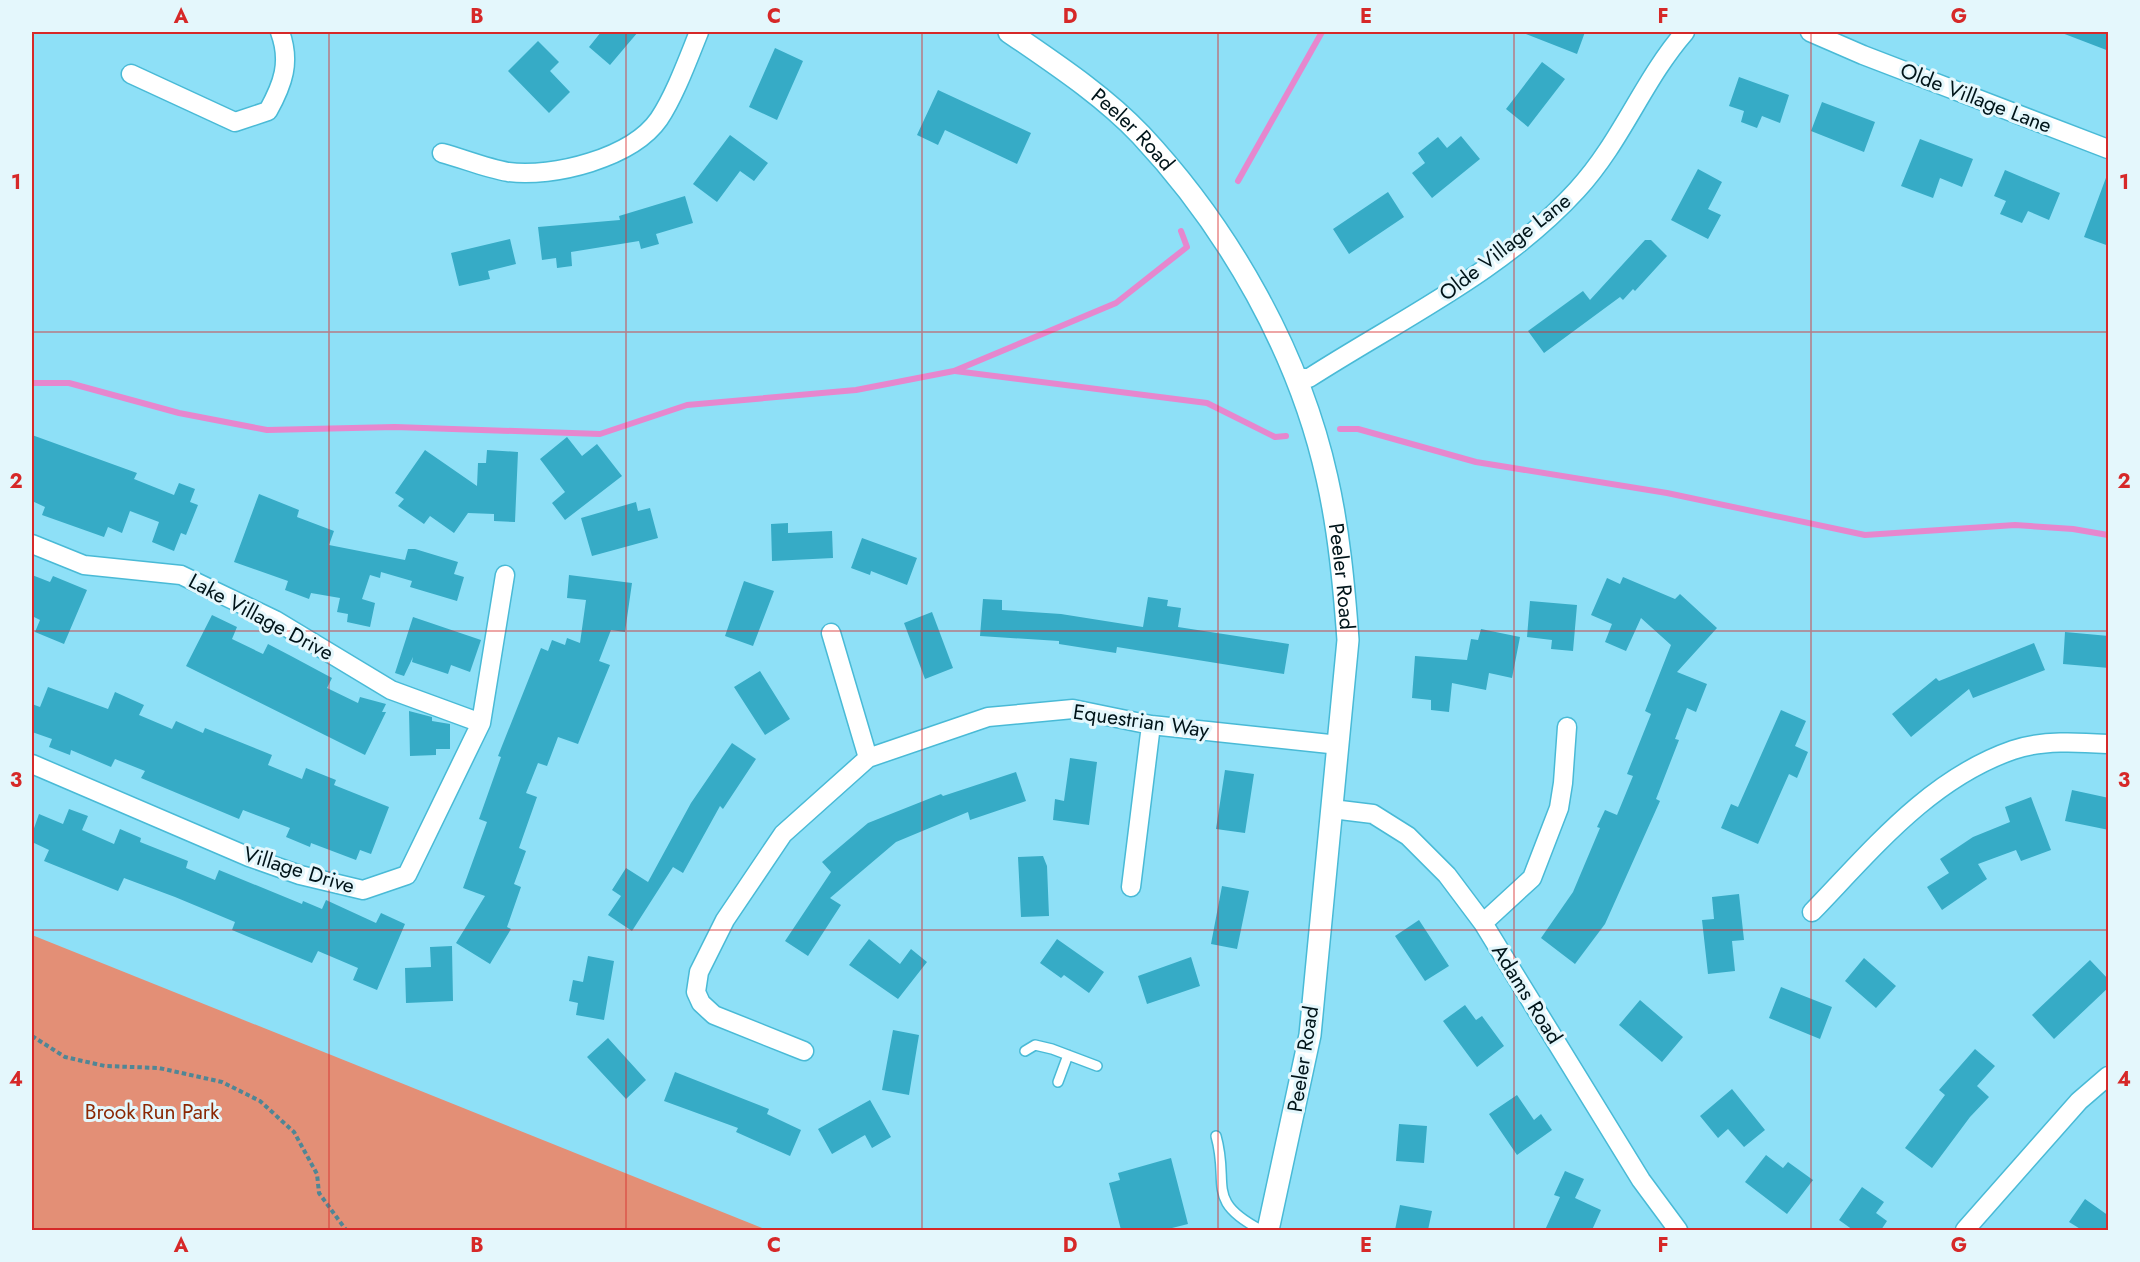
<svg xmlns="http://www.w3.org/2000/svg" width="2140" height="1262" viewBox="0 0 2140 1262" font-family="Jost,sans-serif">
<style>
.green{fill:#e38f76}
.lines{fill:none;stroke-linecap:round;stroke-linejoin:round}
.stream{stroke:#e687ce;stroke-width:6}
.building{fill:#36abc6}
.service-casing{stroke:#49bad6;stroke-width:12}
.minor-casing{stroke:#49bad6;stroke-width:21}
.tertiary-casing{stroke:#49bad6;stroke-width:24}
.path{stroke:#508695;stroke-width:4;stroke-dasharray:4.5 3;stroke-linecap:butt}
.service{stroke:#fff;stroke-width:9}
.minor{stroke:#fff;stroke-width:18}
.tertiary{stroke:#fff;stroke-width:21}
.grid{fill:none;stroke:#d62828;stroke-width:1.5;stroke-opacity:0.55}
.labels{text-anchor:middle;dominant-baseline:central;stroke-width:6;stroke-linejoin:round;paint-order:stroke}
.street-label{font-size:21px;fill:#001419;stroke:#e4f7fc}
.park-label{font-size:21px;fill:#8b2703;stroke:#e4f7fc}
.neatline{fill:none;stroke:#d62828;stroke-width:2}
.grid-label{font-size:20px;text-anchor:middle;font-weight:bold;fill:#d62828}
</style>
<rect width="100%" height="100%" fill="#8ee0f7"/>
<path class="green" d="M32 935 767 1230H32Z"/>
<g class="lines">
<path class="stream" d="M1238 181 1322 32
M955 371 1207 403 1275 437 1286 436
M32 383H69L179 413 267 430 395 427 600 434 687 405 856 390 954 371 1116 303 1187 247 1181 231
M1340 429H1358L1476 462 1667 493 1865 535 2015 525 2073 529 2108 535"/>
</g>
<path class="building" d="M601 32H638L610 65 589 47Z
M1521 32H1585L1577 54Z
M2063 32H2109V51L2062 33Z
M538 41 559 62 550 71 570 92 549 113 508 71Z
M775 48 803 61 777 120 749 107Z
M1542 62 1565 79 1528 127 1506 109Z
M1739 77 1789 95 1780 123 1762 116 1757 128 1741 122 1744 111 1729 106Z
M938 90 1031 133 1017 164 945 130 938 145 917 135Z
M1822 102 1875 122 1864 152 1811 131Z
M730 135 768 163 754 181 740 171 717 202 693 184Z
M1461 136 1480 159 1432 198 1412 173 1425 163 1418 153 1438 137 1447 148Z
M1920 139 1973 159 1962 187 1940 178 1933 198 1901 186Z
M1698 169 1722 182 1708 209 1721 215 1708 239 1671 220Z
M2005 170 2060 193 2049 220 2028 211 2022 223 2000 214 2006 201 1994 196Z
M2107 175 2109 176V246L2084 237Z
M1388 192 1404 217 1349 254 1333 229Z
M685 196 693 223 656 234 659 244 641 249 639 241 571 252 572 266 557 268 556 258 542 260 538 227 620 220 619 216Z
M510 239 516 264 488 271 490 279 459 286 451 253Z
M1645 240H1651L1667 256 1635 291 1633 289 1623 300 1620 297 1544 353 1528 331 1583 291 1590 300Z
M32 435 137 473 134 479 174 495 179 483 195 489 190 502 198 505 186 535 181 533 174 551 152 542 159 522 130 511 122 533 108 527 104 537 42 515 45 507 32 501Z
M567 437 582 456 597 444 622 476 565 520 552 503 565 492 540 459Z
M425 450 477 486 478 463H486L487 450 518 452 515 522 494 521V514L468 513 454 533 430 516 424 524 398 506 404 499 395 493Z
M259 494 299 510 297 517 334 531 329 545 405 560 408 549H415L458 562 454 574 464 577 457 601 410 587 412 581 381 572 380 578 370 575 362 599 375 603 370 627 347 622 348 614 337 612 340 598 311 593 309 599 285 590 288 581 234 562Z
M636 502 638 511 650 508 658 538 592 556 581 518Z
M788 523V533L832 531 833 558 772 561 771 524Z
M862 538 917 558 907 585 871 571 870 575 851 568Z
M32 575 50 582 53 576 87 590 64 644 35 632 40 620 32 616Z
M569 575 632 583 625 632 611 630 599 661 610 665 578 744 558 737 547 766 538 763 526 793 537 797 519 848 526 851 514 884 521 887 507 927 511 929 490 964 456 943 485 896 463 888 487 822 479 819 501 757 498 756 541 648 548 651 552 640 565 645 567 638 580 643 586 600 567 598Z
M1623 577 1675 599 1680 594 1717 628 1677 672 1707 684 1696 712 1687 708 1675 739 1679 740 1656 799 1660 801 1605 924 1575 964 1541 938 1573 892 1600 828 1597 827 1605 810 1617 815 1633 776 1627 774 1651 714 1645 711 1671 645 1641 618 1626 651 1605 642 1612 624 1591 615 1607 578 1620 584Z
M744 581 774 591 753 646 725 636Z
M1148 597 1168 600 1167 606 1181 608 1178 627 1289 644 1284 674 1117 647 1116 653 1059 644V641L980 636 983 599 1002 600V610L1061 614 1143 627Z
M1530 601 1577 605 1573 651 1551 649 1552 640 1527 637Z
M932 612 953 668 925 679 904 623Z
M212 615 237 627 232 639 263 654 268 644 291 656 332 678 327 688 358 703 360 697 386 704 382 712H386L365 755 186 666Z
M413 617 481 640 470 672 451 665 448 674 412 662 413 657 404 676 395 673Z
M1481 629 1520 637 1512 678 1489 673 1486 690 1452 683 1449 712 1431 710V700L1412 698 1415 656 1467 660 1471 639 1478 640Z
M2065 632 2109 636V668L2063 664Z
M2034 643 2045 670 1973 698 1969 689 1911 737 1892 714 1936 678 1939 681Z
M760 671 790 719 765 735 734 687Z
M48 687 108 709 115 692 144 705 139 715 172 729 176 721 203 733 205 728 272 755 268 765 302 779 306 768 336 780 334 785 389 807 371 854 360 850 356 860 311 843 310 847 286 837 290 828 243 810 239 819 141 778 145 771 115 759 111 767 71 750 70 755 49 747 52 739 32 732V704L40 707Z
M1781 710 1806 721 1795 746 1808 752 1797 778 1789 774 1758 844 1721 828 1731 804 1738 807Z
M409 711 432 717V721L450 724V749H436V755L410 756Z
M732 743 756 759 723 809 720 806 683 873 673 867 632 931 608 915 621 896 612 890 626 868 648 882 691 803Z
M1070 758 1097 762 1089 825 1053 820 1055 799 1064 801Z
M1225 770 1254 774 1245 833 1216 829Z
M1016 772 1026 801 970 820 968 812 896 842 830 898 841 905 808 956 785 941 831 872 822 862 868 823 941 794 943 796Z
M2072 790 2109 798V830L2065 821Z
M2031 797 2051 850 2021 861 2016 850 1978 864 1987 879 1942 910 1927 887 1949 873 1940 859 1973 837 2010 822 2005 807Z
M69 809 88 816 82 830 114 844 120 829 141 838 140 842 188 861 186 868 215 880 219 870 302 904 303 901 322 909 326 900 376 923 381 913 405 924 377 990 353 980 358 968 318 951 312 963 232 930 235 922 175 897 124 878 118 891 44 861 49 850 32 842V834L39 814 63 824Z
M1043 856 1047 866 1049 916 1021 917 1018 857Z
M1222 886 1249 891 1237 949 1211 944Z
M1739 894 1744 940 1732 941 1735 971 1708 974 1702 920 1714 919 1712 897Z
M1419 920 1449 966 1425 981 1395 936Z
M869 939 900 964 911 949 927 962 898 999 849 965Z
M1057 939 1104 972 1089 993 1064 975 1061 978 1040 963Z
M452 946 453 1001 406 1003 405 968 431 967 430 947Z
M588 956 614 961 604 1020 576 1015 578 1003 569 1001 573 980 583 982Z
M1191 957 1200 986 1147 1004 1138 976Z
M1864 958 1896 986 1876 1008 1845 981Z
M2090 960 2109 980V987L2054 1039 2032 1015Z
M1781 987 1832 1007 1820 1039 1769 1018Z
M1640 1000 1683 1037 1662 1062 1619 1025Z
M1465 1005 1476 1020 1482 1016 1504 1046 1477 1067 1443 1021Z
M893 1030 919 1035 909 1095 882 1090Z
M608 1038 646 1080 626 1099 587 1057Z
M1975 1049 1995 1066 1977 1086 1989 1097 1970 1117 1932 1168 1905 1148 1945 1095 1939 1090Z
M675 1072 769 1109 767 1114 801 1130 790 1156 736 1132 738 1128 664 1101Z
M1732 1089 1765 1130 1744 1147 1728 1129 1718 1138 1700 1116Z
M1517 1095 1534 1120 1541 1114 1552 1130 1517 1155 1489 1114Z
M870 1100 891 1137 872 1148 865 1135 832 1154 818 1129Z
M1399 1124 1427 1126 1424 1163 1396 1161Z
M1766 1155 1783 1168 1788 1162 1813 1180 1787 1214 1745 1182Z
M1171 1158 1188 1224 1164 1230H1121L1109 1183 1120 1180 1118 1173Z
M1565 1171 1584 1179 1575 1198 1601 1210 1592 1230H1545L1560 1197 1554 1195Z
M1862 1187 1884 1202 1876 1213 1887 1221 1881 1230H1853L1839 1220Z
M2085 1199 2109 1216V1230H2082L2069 1222Z
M1400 1205 1432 1211 1428 1230H1395Z"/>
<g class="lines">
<g class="service-casing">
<path id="service" d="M1025 1051 1035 1045 1052 1049 1097 1066
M1058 1082 1068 1055
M1216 1136C1230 1185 1204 1200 1261 1230"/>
</g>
<g class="minor-casing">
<path id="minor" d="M1810 32 1863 55 2108 149
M131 74 235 122 268 111C283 84 291 62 280 32
M442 153C464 159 486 168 508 172 553 178 632 158 659 119 675 95 688 59 699 32
M1297 378H1309C1401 319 1503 271 1577 190 1622 141 1643 80 1685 32
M32 544 84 565 181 575 275 620 391 690 481 723
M831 633 868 758
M32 764 249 857 300 875 363 890 407 875 481 723 505 575
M1332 809 1373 814 1408 836 1447 875 1483 923 1641 1180 1678 1230
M1131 887 1151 725
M1812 912C1872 850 1929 779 2013 750 2042 740 2078 742 2108 744
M1483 923 1532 878 1559 808 1563 783 1567 727
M804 1051 714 1015 701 1003 696 992 699 972 725 920 783 834 868 758 988 717 1073 709 1151 725 1339 745
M1965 1230 2079 1101 2108 1076"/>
</g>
<g class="tertiary-casing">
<g id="tertiary">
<path id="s1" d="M1009 32C1054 63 1103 95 1141 135 1229 229 1299 352 1327 478 1339 531 1344 586 1348 640L1310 1035 1268 1230"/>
</g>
</g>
<path class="path" d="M32 1036 65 1057 105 1066 159 1068 222 1082 260 1101 294 1132 317 1174 319 1193 346 1230"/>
<use href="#service" class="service"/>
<use href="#minor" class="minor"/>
<use href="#tertiary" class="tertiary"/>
</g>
<path class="grid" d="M329 32V1230M626 32V1230M922 32V1230M1218 32V1230M1514 32V1230M1811 32V1230M32 332H2108M32 631H2108M32 930H2108"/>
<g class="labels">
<g class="street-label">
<text transform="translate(1976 98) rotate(21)">Olde Village Lane</text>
<text stroke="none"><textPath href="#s1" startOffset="158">Peeler Road</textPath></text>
<text transform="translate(1505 247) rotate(-38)">Olde Village Lane</text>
<text stroke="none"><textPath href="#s1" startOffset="662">Peeler Road</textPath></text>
<text transform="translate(261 617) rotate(28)">Lake Village Drive</text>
<text transform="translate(1141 721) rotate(8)">Equestrian Way</text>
<text transform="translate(299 870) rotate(17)">Village Drive</text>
<text transform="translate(1527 994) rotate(58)">Adams Road</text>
<text transform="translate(1303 1059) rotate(-81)">Peeler Road</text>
</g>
<g class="park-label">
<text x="152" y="1112">Brook Run Park</text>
</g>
</g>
<rect width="2140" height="1262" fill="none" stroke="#e4f7fc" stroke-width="66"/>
<rect x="33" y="33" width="2074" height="1196" class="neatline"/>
<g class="grid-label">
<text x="181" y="23">A</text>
<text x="477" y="23">B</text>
<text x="774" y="23">C</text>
<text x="1070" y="23">D</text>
<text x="1366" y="23">E</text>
<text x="1663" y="23">F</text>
<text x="1959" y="23">G</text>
<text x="16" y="189">1</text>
<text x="2124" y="189">1</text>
<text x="16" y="488">2</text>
<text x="2124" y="488">2</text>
<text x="16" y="787">3</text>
<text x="2124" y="787">3</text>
<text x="16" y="1086">4</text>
<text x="2124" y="1086">4</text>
<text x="181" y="1252">A</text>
<text x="477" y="1252">B</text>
<text x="774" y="1252">C</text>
<text x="1070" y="1252">D</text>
<text x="1366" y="1252">E</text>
<text x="1663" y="1252">F</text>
<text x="1959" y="1252">G</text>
</g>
</svg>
